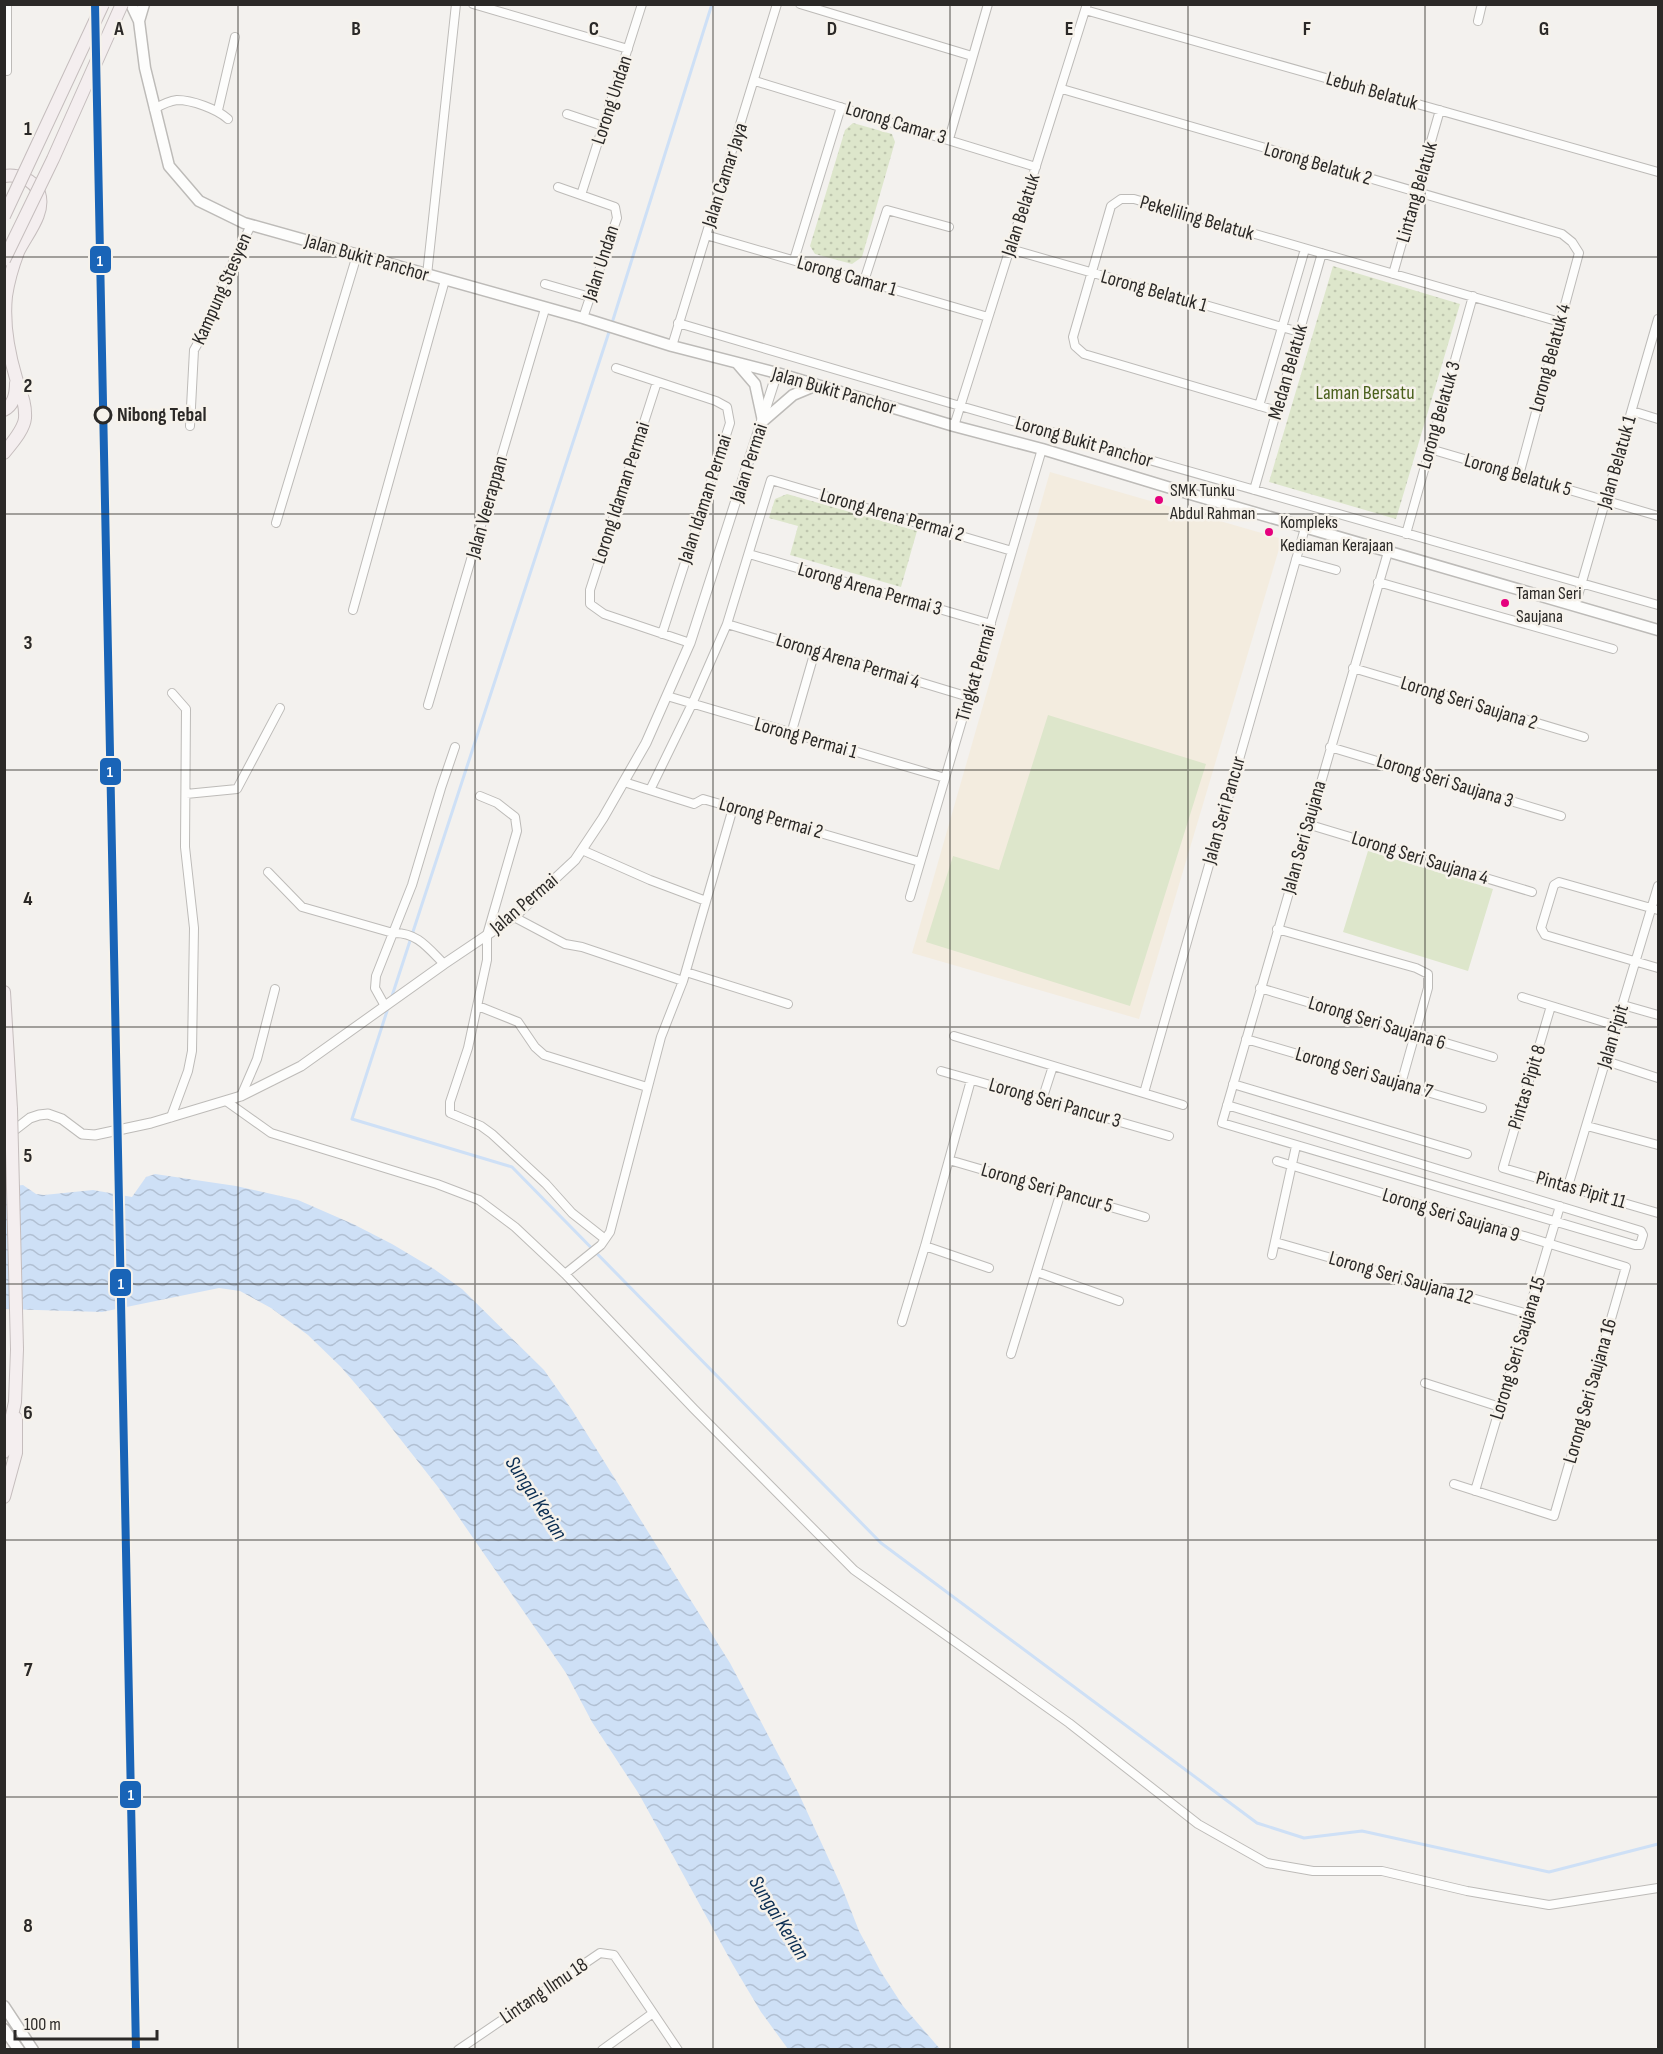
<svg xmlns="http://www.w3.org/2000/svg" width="1663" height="2054" viewBox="0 0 1663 2054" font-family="'Sofia Sans Condensed',sans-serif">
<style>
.education{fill:#f3ecdf}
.green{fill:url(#green-dots)}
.pitch{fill:#dde6cb}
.water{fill:url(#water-waves)}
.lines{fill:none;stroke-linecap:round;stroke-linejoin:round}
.stream{stroke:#cee0f6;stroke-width:3}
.minor-casing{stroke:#bdbbb8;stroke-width:10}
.tertiary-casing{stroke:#bdbbb8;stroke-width:11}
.secondary-casing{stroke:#bdbbb8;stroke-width:13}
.trunk-casing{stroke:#c5bdbd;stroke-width:14}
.minor{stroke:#fdfdfc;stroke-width:8}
.tertiary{stroke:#fdfdfc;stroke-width:9}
.secondary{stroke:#fdfdfc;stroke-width:10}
.trunk{stroke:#f4eeef;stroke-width:12}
.trunk-bridge-casing{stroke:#c5bdbd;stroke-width:14;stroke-linecap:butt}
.trunk-bridge{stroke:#f4eeef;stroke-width:12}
.rail-1-casing{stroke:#f6f2eb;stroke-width:12}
.rail-1{stroke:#1964b7;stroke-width:8}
.grid{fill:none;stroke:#2b2927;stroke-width:1.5;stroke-opacity:0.55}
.stop-dot{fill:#f6f2eb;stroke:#2b2927;stroke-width:3}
.bus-dot{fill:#e5007d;stroke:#f6f2eb;stroke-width:2}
.labels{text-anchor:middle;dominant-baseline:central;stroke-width:5;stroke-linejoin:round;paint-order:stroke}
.bus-label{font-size:18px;fill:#2b2927;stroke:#f6f2eb;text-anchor:start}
.street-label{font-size:20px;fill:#2b2927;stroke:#f6f2eb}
.park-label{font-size:20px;fill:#4a601b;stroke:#f6f2eb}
.stop-label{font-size:20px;font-weight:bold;fill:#2b2927;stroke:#f6f2eb;text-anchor:start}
.water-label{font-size:21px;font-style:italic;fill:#092c51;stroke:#f6f2eb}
.grid-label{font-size:20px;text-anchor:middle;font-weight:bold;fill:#2b2927;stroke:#f6f2eb;stroke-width:5;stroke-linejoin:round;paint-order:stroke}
.line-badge{stroke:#f6f2eb;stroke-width:2}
.badge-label{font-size:16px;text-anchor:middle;font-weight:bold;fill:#fff}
</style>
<defs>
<pattern id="green-dots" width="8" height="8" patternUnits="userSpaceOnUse" patternTransform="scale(1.5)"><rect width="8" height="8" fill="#dde6cb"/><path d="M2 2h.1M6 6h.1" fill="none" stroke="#bec5ae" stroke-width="1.8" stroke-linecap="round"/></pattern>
<pattern id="water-waves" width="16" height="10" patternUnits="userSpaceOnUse" patternTransform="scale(1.5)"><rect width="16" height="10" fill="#cee0f6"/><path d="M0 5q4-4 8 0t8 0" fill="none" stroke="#b1c0d3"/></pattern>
</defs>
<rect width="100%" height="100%" fill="#f3f1ee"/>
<path class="education" d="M1050 472 1282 539 1139 1019 912 953Z"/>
<path class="green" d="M853 123 892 134 895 142 862 257 852 264 815 254 810 246 845 130Z
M1333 266 1460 304 1396 519 1269 482Z
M787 494 917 531 901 587 790 555 798 526 769 518 775 499Z"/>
<path class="pitch" d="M1048 715 1206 764 1130 1006 926 942 953 856 999 870Z
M1368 851 1493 889 1468 971 1343 932Z"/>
<path class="water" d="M155 1174 236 1186 298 1200 353 1224 392 1244 434 1269 462 1289 544 1370 572 1410 730 1663 798 1792 843 1890 859 1931 881 1972 903 2006 940 2049H788L761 2012 733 1965 639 1794 592 1722 566 1673 438 1487 372 1403 341 1367 308 1335 271 1308 240 1291 219 1288 102 1312 5 1309 4 1187 23 1185 36 1194 44 1195 93 1190 132 1197 146 1177Z"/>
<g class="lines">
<path class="stream" d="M612 323 712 4
M391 999 610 329
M388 1008 352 1119 512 1167 881 1543 1257 1823 1304 1838 1362 1831 1549 1872 1658 1844"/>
<g class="minor-casing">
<path id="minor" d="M7 4V71
M473 4 628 49
M800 4 972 56
M1085 10 1658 172
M1478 21 1482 4
M755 81 1036 167
M1062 89 1562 234 1572 242 1579 253 1519 475
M154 109C161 105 169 101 177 100 192 100 217 109 228 119
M218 110 235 37
M567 114 603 126
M949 139 988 4
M558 187 615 207 617 218 583 318
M581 195 642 4
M706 235 988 317
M1010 249 1299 332
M794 260 841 107
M1393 274 1440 110
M427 275 456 4
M864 281 887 210 949 227
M545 284 590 297
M678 323 960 406 1658 605
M672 346 777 4
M616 368 716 401 727 407 730 423 662 634
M657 382 590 590V604L604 614 690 643
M1259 406 1305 249
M1277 411 1084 354 1075 346 1073 337 1111 206 1121 199H1134L1560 322
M1632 411 1658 419
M190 426 194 350 206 329 224 281 251 225
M954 426 1087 4
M1430 449 1658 516
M1254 490 1322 253
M276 523 357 255
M1406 534 1473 296
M749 554 991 624
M1296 559 1336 570
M1378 582 1613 649
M1575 606 1658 319
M353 610 445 280
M727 624 969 697
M1353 668 1584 737
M667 696 945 778
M428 705 545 309
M791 734 815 651
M1330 747 1561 816
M624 782 694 804 703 799 920 862
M650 790 692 704 727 624 771 480 1012 551
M186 794 237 789 280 708
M480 796 497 803 515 817 517 831 487 935V960L468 1048 450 1102V1113L481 1126 492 1134 546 1184 572 1213 605 1239
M1307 824 1532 892
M582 850 650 880 706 901
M268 872 302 907 393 933C417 932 428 948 444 964
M910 897 1042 449
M1658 910 1559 882 1554 885 1541 928 1545 935 1658 968
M514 917 565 944 582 947 683 981
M1277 929 1416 968 1428 974V988L1401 1084
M686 972 788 1004
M1260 988 1493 1057
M1522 997 1617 1026
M1623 1005 1658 1015
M385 1006 375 988 376 976 412 885 441 788 455 747
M478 1006 518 1022 535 1047 544 1055 647 1087
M1551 1006 1503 1168 1658 1213
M954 1036 1183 1105
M1246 1039 1482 1108
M1606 1061 1658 1078
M941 1071 1169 1136
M1233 1084 1467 1154
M1144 1093 1305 528
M241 1096 257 1059 275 989
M1042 1100 1053 1066
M226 1101 271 1133 437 1184 479 1200 515 1227 565 1274 694 1409 854 1570 1069 1723 1198 1824 1267 1863 1313 1871H1382L1467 1891 1549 1905 1658 1888
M1227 1105 1641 1231 1643 1235 1640 1245H1635L1222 1123 1388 552
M171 1117 188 1071 192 1051 194 928 185 847 186 709 172 693
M1587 1126 1658 1145
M949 1160 1145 1217
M1277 1161 1626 1267 1554 1516 1454 1484
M1568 1186 1658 886
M1275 1242 1528 1314
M925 1246 989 1268
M1272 1255 1296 1146
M1037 1272 1119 1301
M565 1274 601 1245 610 1232 661 1037 683 981 733 808
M902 1322 925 1246 971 1080
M1011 1354 1061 1192
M1425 1383 1500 1407
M1475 1491 1560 1206
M458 2050 600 1953 614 1955 678 2050
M602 2050 653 2013"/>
</g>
<g class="tertiary-casing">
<path id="tertiary" d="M4 1138 30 1118 39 1115 48 1114 62 1119 82 1134 95 1135 151 1123 241 1096 301 1066 444 964 514 917 575 860 603 818 646 743 690 643 777 373"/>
</g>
<g class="secondary-casing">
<path id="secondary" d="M131 4 139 21 145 68 169 166 199 201 244 223 583 318 672 346 777 373 954 426 1042 449 1187 493 1658 630
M139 21 144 4
M737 363 755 384 763 421
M763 421 793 395 817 385
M4 2006 33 2050
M4 2029 19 2050"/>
</g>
<g class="trunk-casing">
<path id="trunk" d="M4 176C17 174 34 179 39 193 46 213 26 235 18 252 13 265 8 283 6 296 3 324 8 351 16 378 20 391 26 403 25 418 24 430 11 444 4 453
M4 410C14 405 16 393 16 383
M4 992 11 1109
M4 1452 15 1402 17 1349
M4 1497 16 1453V1418"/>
</g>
<use href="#minor" class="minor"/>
<use href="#tertiary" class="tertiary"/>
<use href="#secondary" class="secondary"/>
<use href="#trunk" class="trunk"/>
<g class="trunk-bridge-casing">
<path id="trunk-bridge" d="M4 216 103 4
M4 260 53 159 122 4
M11 1109 17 1349"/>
</g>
<use href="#trunk-bridge" class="trunk-bridge"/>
<g class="rail-1-casing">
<path id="rail-1" d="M95 4 136 2050"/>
</g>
<use href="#rail-1" class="rail-1"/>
</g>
<path class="grid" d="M238 4V2050M475 4V2050M713 4V2050M950 4V2050M1188 4V2050M1425 4V2050M4 257H1658M4 514H1658M4 770H1658M4 1027H1658M4 1284H1658M4 1540H1658M4 1797H1658"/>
<circle class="stop-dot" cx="103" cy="415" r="8"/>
<g class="bus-dot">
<circle cx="1159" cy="500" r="5"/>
<circle cx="1269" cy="532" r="5"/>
<circle cx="1505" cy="603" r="5"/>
</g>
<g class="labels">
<g class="bus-label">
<text x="1170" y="490">SMK Tunku<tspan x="1170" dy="23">Abdul Rahman</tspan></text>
<text x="1280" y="522">Kompleks<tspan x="1280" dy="23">Kediaman Kerajaan</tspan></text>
<text x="1516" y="593">Taman Seri<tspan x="1516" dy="23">Saujana</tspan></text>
</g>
<g class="street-label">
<text transform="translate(1372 91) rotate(16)">Lebuh Belatuk</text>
<text transform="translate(612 100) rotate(-72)">Lorong Undan</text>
<text transform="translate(896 123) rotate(17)">Lorong Camar 3</text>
<text transform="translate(1318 164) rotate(16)">Lorong Belatuk 2</text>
<text transform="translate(725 175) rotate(-72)">Jalan Camar Jaya</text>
<text transform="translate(1417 192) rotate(-74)">Lintang Belatuk</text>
<text transform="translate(1021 215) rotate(-72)">Jalan Belatuk</text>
<text transform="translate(1197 218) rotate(16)">Pekeliling Belatuk</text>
<text transform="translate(367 258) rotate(16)">Jalan Bukit Panchor</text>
<text transform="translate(601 263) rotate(-72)">Jalan Undan</text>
<text transform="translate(847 276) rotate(16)">Lorong Camar 1</text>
<text transform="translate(222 289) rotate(-66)">Kampung Stesyen</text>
<text transform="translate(1154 291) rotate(16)">Lorong Belatuk 1</text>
<text transform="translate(1550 358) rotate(-75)">Lorong Belatuk 4</text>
<text transform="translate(1288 372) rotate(-74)">Medan Belatuk</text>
<text transform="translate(834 391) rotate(16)">Jalan Bukit Panchor</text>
<text transform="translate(1439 415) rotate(-74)">Lorong Belatuk 3</text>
<text transform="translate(1084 442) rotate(16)">Lorong Bukit Panchor</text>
<text transform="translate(1617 462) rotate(-74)">Jalan Belatuk 1</text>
<text transform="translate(749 463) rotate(-72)">Jalan Permai</text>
<text transform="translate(1518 475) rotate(16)">Lorong Belatuk 5</text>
<text transform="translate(621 493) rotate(-72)">Lorong Idaman Permai</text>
<text transform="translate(705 499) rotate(-72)">Jalan Idaman Permai</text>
<text transform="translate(487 507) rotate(-74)">Jalan Veerappan</text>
<text transform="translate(892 515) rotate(16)">Lorong Arena Permai 2</text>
<text transform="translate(870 589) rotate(16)">Lorong Arena Permai 3</text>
<text transform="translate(848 661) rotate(17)">Lorong Arena Permai 4</text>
<text transform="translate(976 673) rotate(-74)">Tingkat Permai</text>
<text transform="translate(1469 703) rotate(17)">Lorong Seri Saujana 2</text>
<text transform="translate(806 738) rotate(16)">Lorong Permai 1</text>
<text transform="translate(1445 781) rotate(17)">Lorong Seri Saujana 3</text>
<text transform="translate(1224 810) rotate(-74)">Jalan Seri Pancur</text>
<text transform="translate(771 818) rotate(16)">Lorong Permai 2</text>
<text transform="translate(1304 837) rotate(-74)">Jalan Seri Saujana</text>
<text transform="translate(1420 858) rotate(17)">Lorong Seri Saujana 4</text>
<text transform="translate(524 904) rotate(-40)">Jalan Permai</text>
<text transform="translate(1377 1023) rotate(17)">Lorong Seri Saujana 6</text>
<text transform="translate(1613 1036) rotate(-73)">Jalan Pipit</text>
<text transform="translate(1364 1073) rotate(16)">Lorong Seri Saujana 7</text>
<text transform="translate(1527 1087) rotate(-73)">Pintas Pipit 8</text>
<text transform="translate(1055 1103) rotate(16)">Lorong Seri Pancur 3</text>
<text transform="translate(1047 1188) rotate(16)">Lorong Seri Pancur 5</text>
<text transform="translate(1581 1190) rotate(16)">Pintas Pipit 11</text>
<text transform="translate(1451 1215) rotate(17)">Lorong Seri Saujana 9</text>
<text transform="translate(1401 1278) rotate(16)">Lorong Seri Saujana 12</text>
<text transform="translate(1518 1348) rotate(-73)">Lorong Seri Saujana 15</text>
<text transform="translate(1590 1391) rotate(-74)">Lorong Seri Saujana 16</text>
<text transform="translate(544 1991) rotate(-34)">Lintang Ilmu 18</text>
</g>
<g class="park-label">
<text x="1365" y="393">Laman Bersatu</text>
</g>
<g class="stop-label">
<text x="117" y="415">Nibong Tebal</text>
</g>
<g class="water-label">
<text transform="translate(536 1498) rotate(57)">Sungai Kerian</text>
<text transform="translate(779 1918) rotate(58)">Sungai Kerian</text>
</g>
</g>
<g class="grid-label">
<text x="119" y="35">A</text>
<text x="356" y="35">B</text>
<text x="594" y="35">C</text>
<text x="832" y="35">D</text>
<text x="1069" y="35">E</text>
<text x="1307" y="35">F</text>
<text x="1544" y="35">G</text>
<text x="28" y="135">1</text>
<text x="28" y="392">2</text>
<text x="28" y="649">3</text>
<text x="28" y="905">4</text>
<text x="28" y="1162">5</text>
<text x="28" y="1419">6</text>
<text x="28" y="1676">7</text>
<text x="28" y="1932">8</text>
</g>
<g class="line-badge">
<rect x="89" y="245" width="23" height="29" rx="6" fill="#1964b7"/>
<rect x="99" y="757" width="23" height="29" rx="6" fill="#1964b7"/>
<rect x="109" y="1268" width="23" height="29" rx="6" fill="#1964b7"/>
<rect x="119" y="1780" width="23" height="29" rx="6" fill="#1964b7"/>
</g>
<g class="badge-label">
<text x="100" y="266">1</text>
<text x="110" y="777">1</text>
<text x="121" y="1289">1</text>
<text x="131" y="1800">1</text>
</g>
<rect width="1663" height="2054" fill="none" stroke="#2b2927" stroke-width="12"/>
<path d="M15 2030v9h142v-9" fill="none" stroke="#2b2927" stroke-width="3"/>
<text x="24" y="2030" font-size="18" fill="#2b2927" stroke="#f6f2eb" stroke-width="4.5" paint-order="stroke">100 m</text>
</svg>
